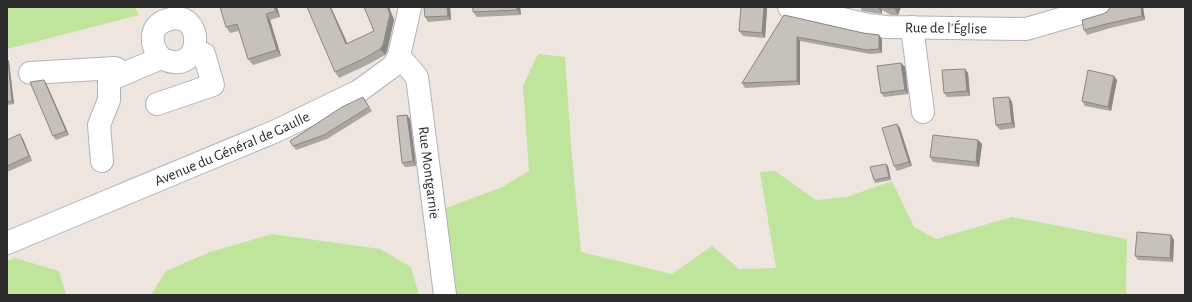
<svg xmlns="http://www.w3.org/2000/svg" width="1192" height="302" viewBox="0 0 1192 302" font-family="'Alegreya Sans',sans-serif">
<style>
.green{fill:#bee59b}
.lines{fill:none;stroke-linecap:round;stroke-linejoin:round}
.minor-casing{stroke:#afb4bc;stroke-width:24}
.minor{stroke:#fff;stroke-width:22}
.wall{fill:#aaa6a0}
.shaded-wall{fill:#8b8782}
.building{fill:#c6c1ba;stroke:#8b8782}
.labels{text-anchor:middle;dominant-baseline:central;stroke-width:4;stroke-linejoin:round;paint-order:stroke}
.street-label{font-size:15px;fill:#2c2c2c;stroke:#fff}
</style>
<rect width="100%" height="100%" fill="#eee5df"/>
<path class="green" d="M7 7H135L139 15 7 49Z
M538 54 565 57 571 145 581 252 672 274 712 246 739 269 776 268 760 172 775 171 816 200 847 197 892 181 914 227 936 239 1012 217 1127 239 1126 291 1127 295H451L441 210 502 187 529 171 523 86Z
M272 234 380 249 411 267 419 295H151L166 271 210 252Z
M15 258 59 271 66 295H7V261Z"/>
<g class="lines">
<g class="minor-casing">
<g id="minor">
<path id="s1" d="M789 7 869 25 886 27 1026 29 1102 7"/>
<path d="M912 27 923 112"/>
<path id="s2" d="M399 56 417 77 445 295"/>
<path d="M30 73 115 68 125 73"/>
<path d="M157 104 213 85 204 54 194 50"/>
<path d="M102 161 99 125 109 100V80L161 58C205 80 206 6 167 20 148 26 150 46 161 58"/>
<path id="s3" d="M7 243 276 131 359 91 393 66 399 56 410 7"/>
</g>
</g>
<use href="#minor" class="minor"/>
</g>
<path class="wall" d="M277 7 280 17 270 20 281 56 253 65 248 59 239 31 230 33 226 27Z
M364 7H389L394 20 387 51 385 55 369 64 339 78 335 72 374 31Z
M424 7H450L451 20 428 22 425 17Z
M473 7H520L521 15 477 17 473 12Z
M741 7H766L767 9 765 38 743 36 739 31Z
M860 7H901L898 15H891L882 10V14L862 11Z
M1110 7H1143L1145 20 1110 28 1087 35 1084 30 1103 14 1108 11Z
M784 15 863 33 879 35 882 39V53L870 54 800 41V85L745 88 742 83Z
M7 60H8L9 62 14 104 7 105Z
M901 63 905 67 908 94 884 97 881 93Z
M965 69 968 73 970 96 947 97 944 93Z
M1117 80 1111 111 1085 106 1082 101Z
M47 85 69 135 56 140 53 136Z
M363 97 372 111 327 139 296 150 293 146Z
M1009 97 1012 102 1015 128 1000 130 996 125Z
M407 115 410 119 416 166 405 167 402 163Z
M900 128 912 166 897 171 894 166Z
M23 139 32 161 7 172V140Z
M978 140 982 144 979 167 933 162 930 157Z
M888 166 891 180 875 183 874 180Z
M1171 235 1174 240 1173 262 1138 260 1135 256Z"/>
<path class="shaded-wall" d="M274 7H277L280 17 276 11Z
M330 7H331L351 51 346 44Z
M387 7H389L394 20 387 51 385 55 380 49Z
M447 7H450L451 20 448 16Z
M517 7H520L521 15 517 10Z
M764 7H766L767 9 765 38 762 33Z
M878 7H880L882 10V14Z
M894 7H901L898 15 894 8Z
M1141 7H1143L1145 20 1142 16Z
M266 14 270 20 281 56 277 50Z
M879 35 882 39V53L879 49Z
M797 37 800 41V85L797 81Z
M8 60 9 62 14 104 12 101Z
M901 63 905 67 908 94 905 90Z
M965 69 968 73 970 96 967 91Z
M1114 76 1117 80 1111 111 1108 107Z
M44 80 47 85 69 135 66 131Z
M1009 97 1012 102 1015 128 1012 123Z
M407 115 410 119 416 166 413 161Z
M897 124 900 128 912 166 909 162Z
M20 134 23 139 32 161 29 156Z
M978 140 982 144 979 167 976 162Z
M886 164 888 166 891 180 889 177Z
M1171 235 1174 240 1173 262 1170 258Z"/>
<path class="building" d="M220 7H274L276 11 266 14 277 50 248 59 237 24 226 27Z
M307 7H330L346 44 374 31 364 7H387L390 14 383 45 380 49 365 58 335 72Z
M424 7H447L448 16 425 17Z
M473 7H517V10L473 12Z
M741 7H764L762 33 739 31Z
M884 7H894V8H887Z
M1110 7H1141L1142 16 1106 24 1084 30 1082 20 1103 14 1108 11Z
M784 15 863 33 879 35V49L867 50 797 37V81L742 83Z
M7 60H8L12 101 7 102Z
M901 63 905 90 881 93 877 66Z
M965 69 967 91 944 93 942 70Z
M1088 70 1114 76 1108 107 1082 101Z
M44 80 66 131 53 136 30 82Z
M363 97 369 107 324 135 293 146 290 141 342 107Z
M1009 97 1012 123 996 125 993 98Z
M407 115 413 161 402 163 397 116Z
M897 124 909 162 894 166 882 128Z
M20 134 29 156 7 166V140Z
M933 135 978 140 976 162 930 157Z
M886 164 889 177 874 180 870 167Z
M1137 232 1171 235 1170 258 1135 256Z"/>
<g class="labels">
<g class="street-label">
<text stroke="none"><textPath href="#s1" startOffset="159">Rue de l'Église</textPath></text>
<text stroke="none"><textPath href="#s3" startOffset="244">Avenue du Général de Gaulle</textPath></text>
<text stroke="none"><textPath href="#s2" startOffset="124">Rue Montgarnie</textPath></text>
</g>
</g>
<rect width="1192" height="302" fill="none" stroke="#2c2c2c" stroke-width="16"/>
</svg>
